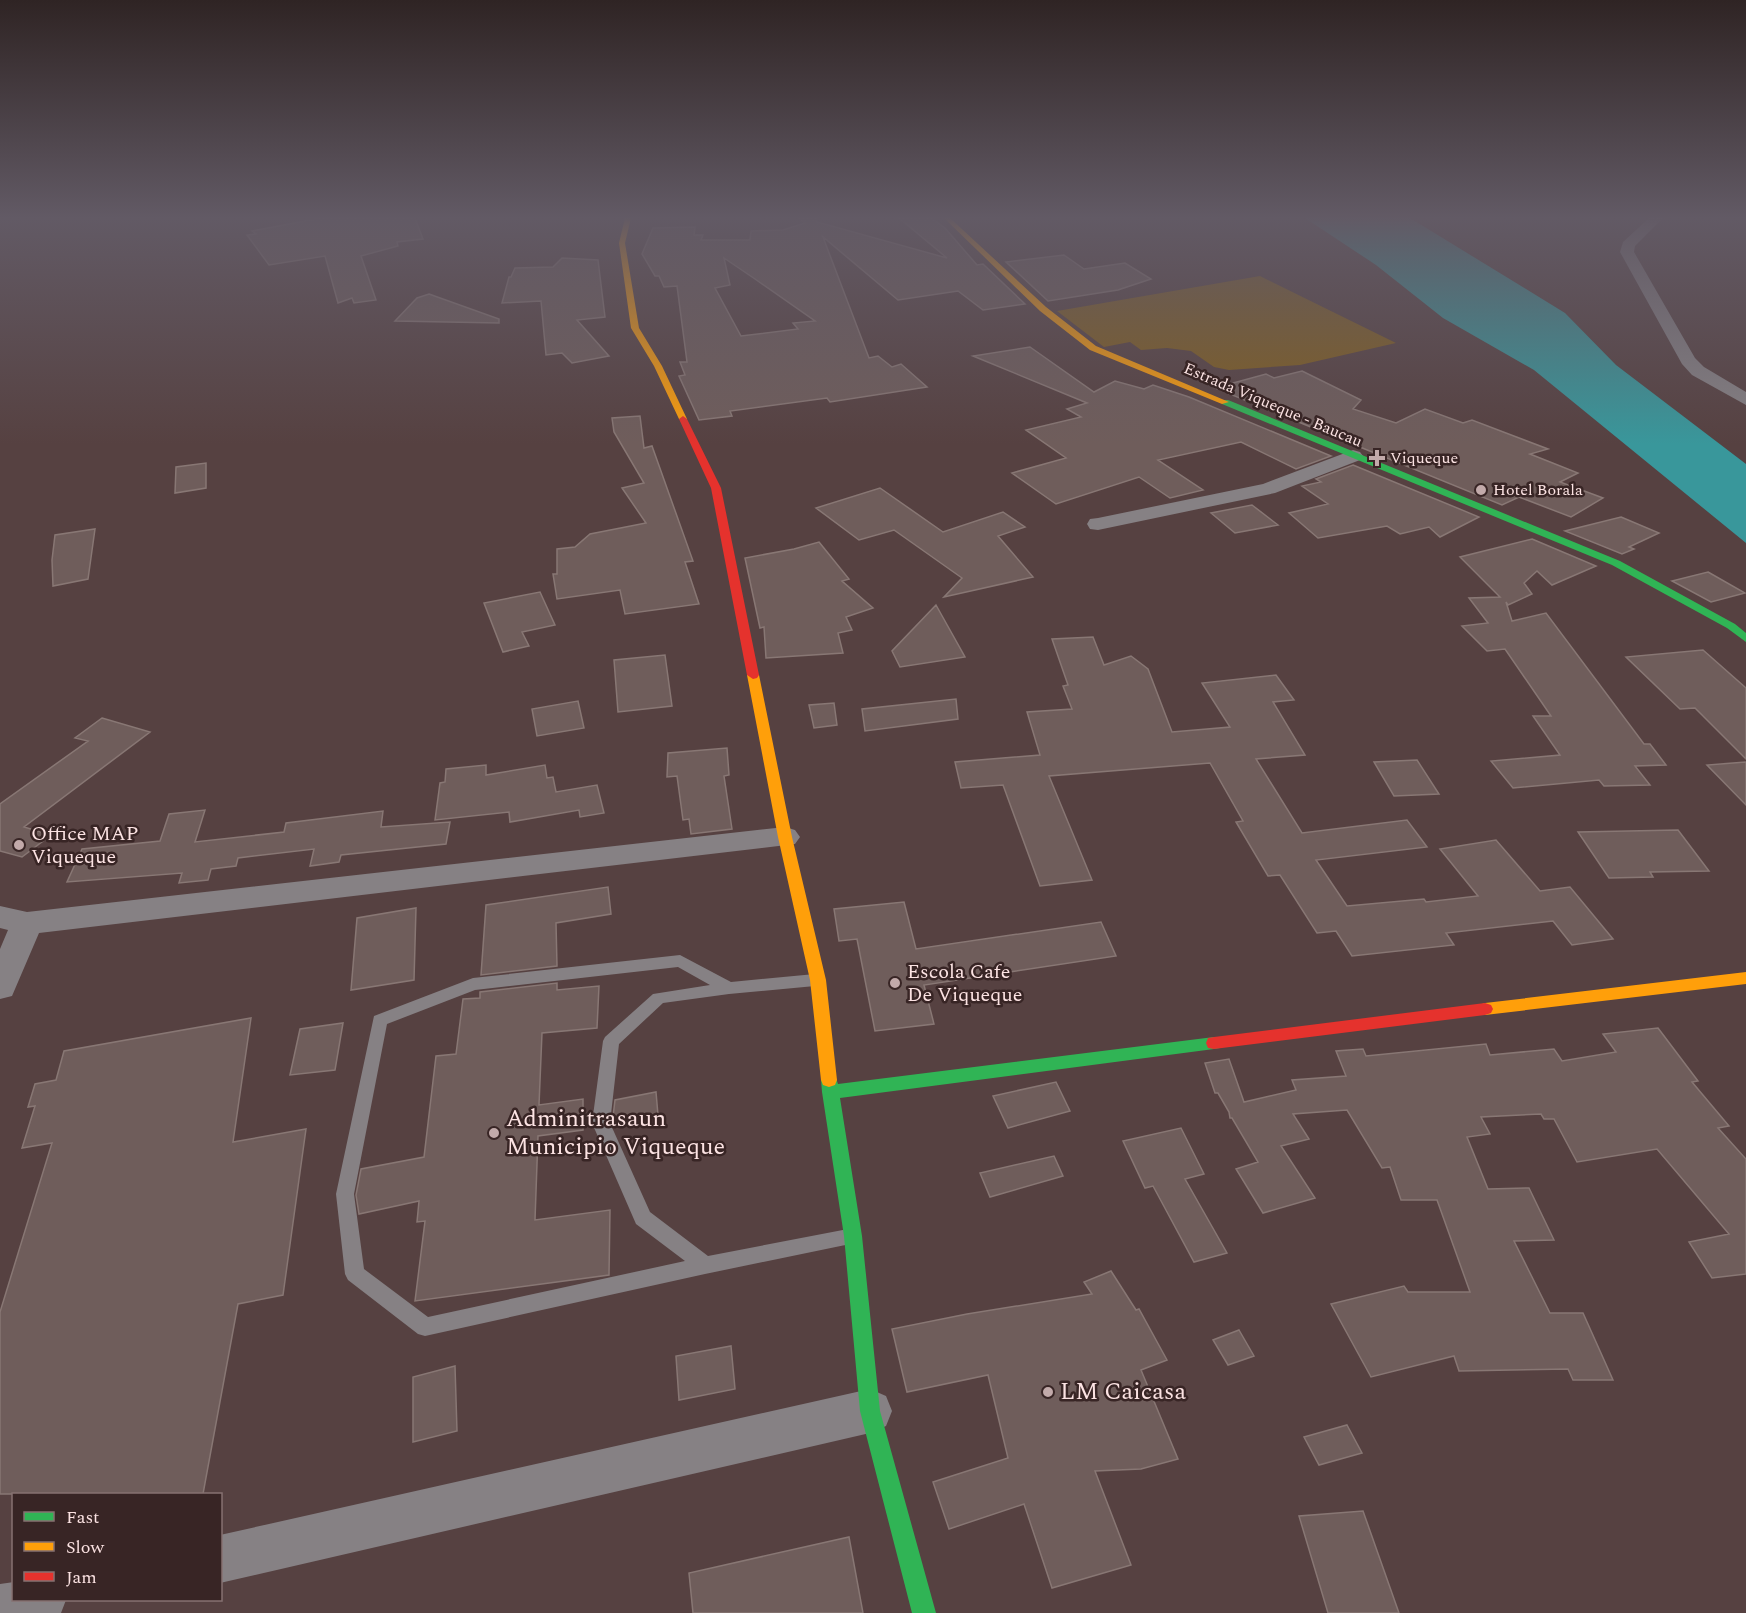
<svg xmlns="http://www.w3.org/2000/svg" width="1746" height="1613" viewBox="0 0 1746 1613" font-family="Spectral,serif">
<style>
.green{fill:#815e1e}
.water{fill:#39979b}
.building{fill:#6f5d5b;stroke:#887774;stroke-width:1.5;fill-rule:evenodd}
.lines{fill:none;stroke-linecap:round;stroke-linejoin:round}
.lane{fill:#868184;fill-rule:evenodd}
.street{fill:#868184;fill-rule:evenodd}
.fast{fill:#30b455;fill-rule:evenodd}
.slow{fill:#ff9f0a;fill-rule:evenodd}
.jam{fill:#e5322d;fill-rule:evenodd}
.poi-dot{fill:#c2aaaa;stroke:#382525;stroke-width:2}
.labels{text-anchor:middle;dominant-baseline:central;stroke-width:5;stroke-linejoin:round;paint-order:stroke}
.far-street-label{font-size:16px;fill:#fce3e3;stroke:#382525}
.far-poi-label{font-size:16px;fill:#fce3e3;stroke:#382525;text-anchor:start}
.poi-label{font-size:20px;fill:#fce3e3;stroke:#382525;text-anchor:start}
.near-poi-label{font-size:24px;fill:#fce3e3;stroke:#382525;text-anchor:start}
</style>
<rect width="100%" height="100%" fill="#564141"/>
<path class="green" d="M1260 276 1396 343 1300 365 1229 370 1214 367 1191 351 1167 348 1141 350 1130 342 1104 347 1057 311Z"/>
<path class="water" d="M1305 218H1410L1565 313 1616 365 1746 464V543L1534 370 1443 318 1376 265Z"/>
<path class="building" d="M321 218H415L423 239 397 242 398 246 361 256 376 300 354 303 352 298 338 303 325 256 269 265 247 235 256 234 252 231Z
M799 218 816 219 817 222 947 258 899 218H931L945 228 977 265 983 264 1025 304 983 310 958 291 898 300 823 237 869 358 878 356 892 367 901 364 927 387 830 402 827 398 730 411 732 416 699 420 679 376 685 375 680 362H687L677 286 664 287 659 276H655L642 254 653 228 695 227 694 235H703L701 240H750L751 231 783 230 805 223ZM724 258 755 279 815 321 793 323 798 329 741 336 715 288 730 285Z
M1064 255 1084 269 1125 263 1151 279 1118 290 1048 301 1006 262Z
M562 258 598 260 605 317 577 320 609 356 572 363 562 353 546 355 541 301 502 303 509 277H511L515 268 553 267Z
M429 294 499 319V323L395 321 417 298Z
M1030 347 1094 392 1115 381 1144 389 1153 385 1189 397 1331 456 1296 469 1241 442 1158 460 1203 490 1170 498 1139 477 1056 504 1012 473 1066 458 1026 430 1081 417 1067 409 1087 403 973 356Z
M1302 371 1361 400 1353 409 1396 423 1425 409 1463 423 1472 420 1548 449 1530 454 1578 473 1560 482 1603 498 1571 517 1519 497 1502 505 1215 388 1266 374 1274 378Z
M640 416 644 448 652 446 693 561 685 562 699 604 625 614 620 590 557 599 553 574H557V549L575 547 590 534 646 523 622 488 644 483 614 432 612 418Z
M206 463V488L175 493 176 467Z
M1353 465 1479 517 1440 537 1429 527 1400 534 1387 526 1318 538 1289 513 1328 504 1302 486 1321 482 1316 479Z
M880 488 943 532 1003 512 1025 527 998 536 1033 577 944 597 962 578 894 530 859 540 816 508Z
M1252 505 1278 525 1235 533 1211 513Z
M1621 517 1659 533 1629 547 1634 549 1622 554 1565 531Z
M95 529 88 579 53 586 52 560 55 535Z
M1532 539 1596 566 1552 585 1537 571 1524 583 1532 594 1508 605 1506 602 1512 621 1546 613 1644 744H1650L1666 765 1635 766 1650 785 1604 786 1599 780 1513 788 1491 761 1560 755 1533 716H1551L1505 649 1487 651 1462 626 1488 623 1469 598 1500 597 1460 557Z
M819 542 849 579 842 581 873 608 846 617 852 630 838 633 843 653 766 658 764 627 760 628 745 558 794 549Z
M1708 572 1745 593 1711 602 1672 581Z
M540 592 555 625 522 632 529 646 503 652 484 603Z
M936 605 965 657 900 667 892 651Z
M1093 637 1104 665 1131 656 1148 669 1172 732 1230 727 1202 683 1276 675 1294 700 1273 702 1305 755 1256 759 1302 833 1407 820 1427 847 1316 860 1347 906 1424 899 1426 902 1478 896 1440 849 1496 840 1540 891 1570 887 1613 939 1572 945 1553 921 1446 933 1454 945 1352 956 1336 931 1317 933 1280 875 1268 876 1236 822 1243 821 1210 763 1049 776 1092 880 1040 886 1003 785 961 788 955 762 1040 755 1027 712 1072 709 1063 686 1068 685 1052 639Z
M1703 650 1746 688V759L1695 708 1680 709 1626 657Z
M665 655 672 706 618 712 614 660Z
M956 699 958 719 865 731 862 709Z
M578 701 584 728 537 736 532 709Z
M834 703 837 725 814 728 809 705Z
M102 718 150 732 24 827 51 835 22 857 0 851V804L88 741 75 738Z
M727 748 729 775 724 776 732 829 691 834 689 819 683 820 677 776 667 777 668 753Z
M1417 760 1439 794 1394 796 1374 762Z
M1746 762V805L1707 765Z
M486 765V775L545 765 547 778 553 777 556 792 597 785 604 813 580 817 579 810 510 822 509 812 435 820 440 783 445 782 446 769Z
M205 810 195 842 284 832 286 823 383 811 381 827 450 822 446 844 341 855 339 862 310 866 314 849 238 858 236 866 211 869 208 880 179 883 182 873 67 882 82 849 160 841 169 814Z
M1678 830 1709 871 1650 872 1653 877 1609 878 1578 832Z
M608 887 611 914 556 923 557 966 481 975 486 905Z
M904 902 916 949 1101 922 1116 956 924 985 934 1024 875 1031 857 939 839 941 834 909Z
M416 908 414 980 351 990 357 918Z
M557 983V990L599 986 597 1028 542 1033 539 1105 583 1099V1130L538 1136 535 1220 610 1210 609 1275 415 1301 425 1221 417 1222 419 1201 359 1214 356 1195 361 1169 424 1157 436 1056 456 1054 463 999 480 998V992Z
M251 1018 233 1142 306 1129 283 1295 238 1304 203 1494H0V1312L52 1143 22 1148 35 1106 28 1107 35 1084 56 1080 64 1051Z
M343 1023 335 1070 290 1075 300 1029Z
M1658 1028 1698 1081 1692 1082 1729 1126 1718 1128 1746 1159V1274L1712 1278 1689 1242 1729 1234 1657 1149 1577 1162 1554 1119H1544L1541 1114 1481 1117 1490 1134 1467 1137 1488 1189 1529 1188 1554 1240 1514 1241 1550 1313H1583L1613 1380H1573L1568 1369 1459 1371 1454 1356 1371 1377 1331 1304 1404 1286 1408 1292H1470L1437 1200H1401L1390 1167 1382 1168 1347 1110 1293 1114 1309 1139 1281 1146 1315 1198 1263 1213 1236 1169 1258 1162 1232 1118H1230L1229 1112 1218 1093H1215L1205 1063 1229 1059 1244 1102 1296 1090 1292 1080 1346 1076 1336 1051 1363 1049 1366 1056 1486 1044 1490 1055 1554 1049 1562 1061 1616 1052 1603 1034Z
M1056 1082 1070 1111 1008 1128 993 1096Z
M656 1092 658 1115 613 1117 615 1100Z
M1181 1128 1204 1174 1185 1179 1227 1253 1194 1262 1153 1186 1145 1188 1123 1141Z
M1054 1156 1063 1176 990 1197 980 1173Z
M1111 1271 1136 1310 1139 1309 1167 1360 1141 1370 1178 1459 1141 1469 1095 1471 1131 1565 1052 1588 1024 1504 949 1529 933 1482 1008 1458 988 1375 907 1392 892 1329 967 1314 1092 1294 1084 1282Z
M1239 1330 1254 1356 1228 1365 1213 1340Z
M731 1346 735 1389 679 1400 676 1356Z
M455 1366 457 1431 413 1442V1377Z
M1347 1425 1362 1453 1319 1465 1304 1437Z
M1363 1511 1399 1613H1328L1299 1516Z
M849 1537 863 1613H693L689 1573Z"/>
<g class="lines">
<path class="lane" d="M680 955 731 982 815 974 821 976 823 980 821 984 815 986 729 994 663 1003 619 1044 610 1123 650 1212 708 1256 848 1229 855 1231 857 1237 855 1243 705 1274 425 1336 418 1334 348 1280 345 1274 336 1194 374 1016 473 978ZM678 967 710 985 653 994 605 1037 603 1041 592 1123 636 1224 685 1261 428 1317 364 1269 354 1194 387 1024 475 990Z"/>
<path class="street" d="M1649 218H1663L1635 246 1634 252 1695 358 1704 367 1746 392V405L1692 375 1682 364 1620 252 1623 242Z
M1353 450 1360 452 1363 456 1360 460 1275 493 1098 530 1090 529 1087 524 1090 519 1098 518 1263 484Z
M785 827 795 830 800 837 795 844 39 933 12 996 0 999V949L8 930 0 928V906L27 912Z
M870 1389 886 1396 892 1411 886 1426 870 1433 220 1583V1535Z
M14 1582V1600H66L61 1613H0V1584Z"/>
<path class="fast" d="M1222 400H1228L1620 561 1735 624 1746 633V642L1727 628 1612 565 1222 404Z
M1214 1037 1220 1038 1222 1043 1220 1048 1214 1049 840 1098 862 1236 880 1411 936 1613H912L860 1411 844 1236 822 1092 821 1080 823 1075 829 1073 835 1075 838 1084Z"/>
<path class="slow" d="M625 218H631L625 243 639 328 662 366 687 419 686 421 679 419 654 366 631 328 619 243Z
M944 218H950L1046 307 1096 346 1229 402 1222 404 1090 350 1040 311Z
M753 671 759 675 792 837 826 980 837 1080 835 1085 829 1087 823 1085 821 1080 810 980 778 837 747 675Z
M1746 972V984L1485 1015 1479 1013 1477 1009 1479 1005 1485 1003Z"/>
<path class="jam" d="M683 416 687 419 721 488 759 675 757 678 753 679 747 675 711 488 679 419Z
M1485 1003 1491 1005 1493 1009 1491 1013 1485 1015 1214 1049 1208 1048 1206 1043 1208 1038 1214 1037Z"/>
</g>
<linearGradient id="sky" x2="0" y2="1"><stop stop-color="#2f2424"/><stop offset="0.49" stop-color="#625a65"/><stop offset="1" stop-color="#625a65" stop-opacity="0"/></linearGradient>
<rect width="1746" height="444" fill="url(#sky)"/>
<g class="poi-dot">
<path d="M1374 449h6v6h6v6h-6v6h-6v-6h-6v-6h6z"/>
<circle cx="1481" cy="490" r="6"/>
<circle cx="19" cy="845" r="6"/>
<circle cx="895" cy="983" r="6"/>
<circle cx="494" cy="1133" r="6"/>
<circle cx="1048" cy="1392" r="6"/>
</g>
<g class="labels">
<g class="far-street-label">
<text transform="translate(1273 405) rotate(23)">Estrada Viqueque - Baucau</text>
</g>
<g class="far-poi-label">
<text x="1390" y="458">Viqueque</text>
<text x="1493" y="490">Hotel Borala</text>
</g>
<g class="poi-label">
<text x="31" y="834">Office MAP<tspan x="31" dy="23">Viqueque</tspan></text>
<text x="907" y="972">Escola Cafe<tspan x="907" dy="23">De Viqueque</tspan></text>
</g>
<g class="near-poi-label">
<text x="506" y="1119">Adminitrasaun<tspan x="506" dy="28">Municipio Viqueque</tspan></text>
<text x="1060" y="1392">LM Caicasa</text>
</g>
</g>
<rect x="12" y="1493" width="210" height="108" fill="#382525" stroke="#867171" stroke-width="1.5"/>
<rect x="24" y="1512" width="30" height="9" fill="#30b455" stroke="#867171" stroke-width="1.5"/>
<text x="66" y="1523" font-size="18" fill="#fce3e3">Fast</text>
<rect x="24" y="1542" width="30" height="9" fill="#ff9f0a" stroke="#867171" stroke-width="1.5"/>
<text x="66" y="1553" font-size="18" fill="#fce3e3">Slow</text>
<rect x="24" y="1572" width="30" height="9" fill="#e5322d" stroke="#867171" stroke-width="1.5"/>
<text x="66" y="1583" font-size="18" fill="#fce3e3">Jam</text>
</svg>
